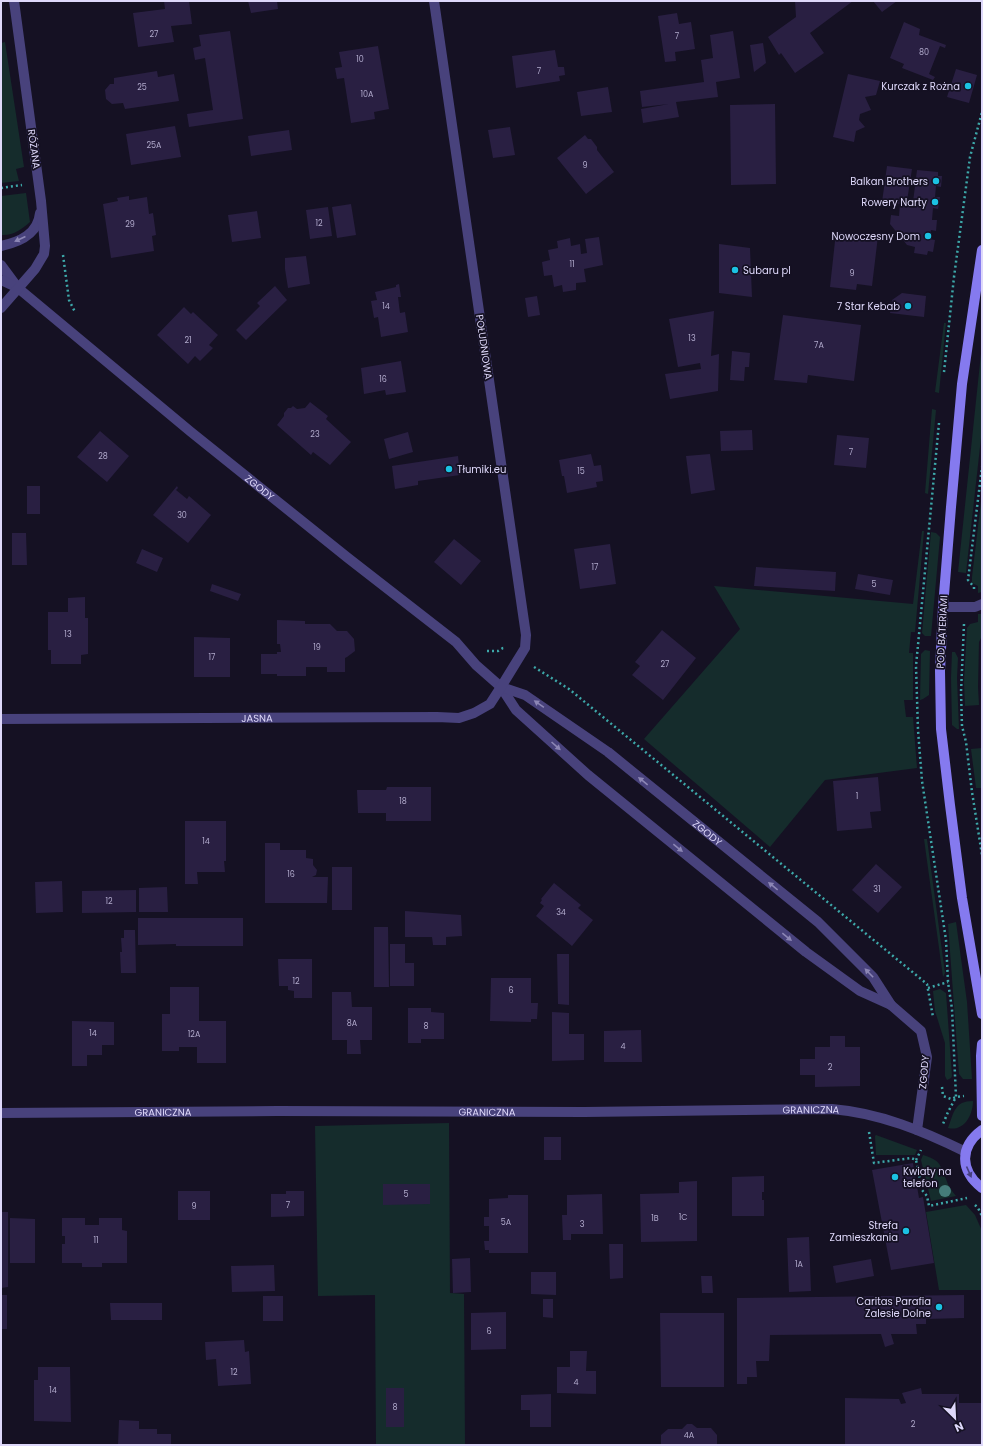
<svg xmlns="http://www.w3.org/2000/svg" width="983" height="1446" viewBox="0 0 983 1446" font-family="Poppins,sans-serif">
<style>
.green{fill:#152c2c}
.building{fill:#291f42}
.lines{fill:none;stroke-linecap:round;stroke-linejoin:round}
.path{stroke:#3da8a9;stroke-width:2.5;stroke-dasharray:2 3;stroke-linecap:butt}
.street{stroke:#48427c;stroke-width:10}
.secondary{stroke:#857aef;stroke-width:10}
.tree{fill:#457b79}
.oneway{fill:#8c86b5}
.oneway2{fill:#47407f}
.poi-dot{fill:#1bc2e3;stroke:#151123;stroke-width:1.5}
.labels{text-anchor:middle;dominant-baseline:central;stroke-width:3.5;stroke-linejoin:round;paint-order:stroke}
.number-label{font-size:8px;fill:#b1aacc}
.poi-label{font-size:10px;fill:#ded8fa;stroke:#151123;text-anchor:end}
.street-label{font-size:10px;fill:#ded8fa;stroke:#151123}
</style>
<rect width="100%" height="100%" fill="#151123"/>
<path class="green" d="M5 42 24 167 16 169 19 181 1 183V43Z
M26 193 30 222C22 229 13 236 1 235V196Z
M944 323H946L939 393 935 392Z
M982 344V429L966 573 958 572Z
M932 409 936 410 928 494 925 493Z
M982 493V592L978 593V586L972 583V577Z
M922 531H924L915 632H911L909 653H913V700H904L906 717H913L917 768 825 780 770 847 644 739 740 629 714 586 913 604Z
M931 532 936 533 940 537 931 636H925L922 633Z
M978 614H982V636L979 642 978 687 979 705 965 706 964 682 967 628 970 624 978 622Z
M925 650 930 651 929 695 923 699 920 700 921 654Z
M952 652H955L958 658 957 678 959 729H957L952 725 951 678Z
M982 748V788H976L971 749Z
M924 839H927L945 973 943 977Z
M956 922 967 1002 972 1079H963L959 1074 948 924Z
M940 989 946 993 952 1076 951 1078 947 1080 945 1076V1043L935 1011 933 991Z
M973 1101C973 1115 964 1132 948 1128 954 1113 954 1101 973 1101Z
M449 1123 450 1293 464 1294 465 1445H376L375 1295 318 1296 315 1126Z
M876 1135 917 1150 915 1155H876L875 1136Z
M923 1155C941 1161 939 1163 946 1179 948 1186 952 1191 956 1196L931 1201 921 1160Z
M966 1205 975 1215 982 1231V1290H939L926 1212Z"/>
<path class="building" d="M164 1H189L192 24 171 26 174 42 138 47 133 13 165 9Z
M248 1H277L278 9 251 13Z
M795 1H853L810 33 824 53 795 73 781 53 779 55 768 37 796 17Z
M873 1H897L882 12Z
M677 13 679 24 691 22 695 49 675 52 676 61 665 62 658 16Z
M904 22 920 29 919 35 946 45 945 48 940 46 929 74 935 77 933 80 902 68 904 64 890 58Z
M230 31 243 119 189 127 187 114 213 110 205 58 195 60 193 48 201 46 199 35Z
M733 31 740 78 716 82 718 97 676 102 679 117 643 123 641 109 669 104 642 107 640 91 704 82 701 60 713 58 710 35Z
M763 43 766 63 754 72 750 45Z
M378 46 389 109 374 112 375 119 351 123 344 78 337 79 335 68 342 67 339 52Z
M555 50 558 67H564L565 75 559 76 560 81 516 88 512 56Z
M956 69 977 75 969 103 947 97Z
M157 71 158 77 174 74 179 101 125 109 123 103 112 104 106 99 105 90 110 84H114V78Z
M848 74 880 81 876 95 865 97 871 110 860 114 859 120 865 127 856 131 854 142 833 137Z
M608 87 612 112 581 116 577 92Z
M775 104 776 184 731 185 730 105Z
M175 126 181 157 131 165 126 134Z
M510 127 515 155 493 158 488 130Z
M289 130 292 150 251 156 248 136Z
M585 135 588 139H591L597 147V150L614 172 586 194 557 158Z
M887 166 912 169 907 201 913 202 917 170 938 172V176H942L941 187 936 186 935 197H940L938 209 933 208 932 220H937L936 231 931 230 929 239 935 240 933 252 928 251 927 255 914 253 915 247 907 245 890 224 891 215 899 216 900 204 882 202Z
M129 196V200L147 197 149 214 153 213 156 235 152 236 154 251 111 258 103 204 118 201 117 198Z
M351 204 356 235 337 238 332 207Z
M328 207 332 236 310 239 306 210Z
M257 211 261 238 232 242 228 215Z
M836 232 878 236 872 286 857 284 856 290 830 287Z
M599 237 603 265 584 269 586 282 576 283V290L563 292 562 285 554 287 552 275 544 276 542 262 550 260 548 250 558 248 557 241 570 238 571 246 580 244 581 254 587 253 585 239Z
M719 244 750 248 752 297 719 293Z
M306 256 310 284 288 288 285 269V258Z
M399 284 401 297H398L400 313 405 312 408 332 381 337 378 317 374 318 371 301 377 300 375 292 396 287V285Z
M275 286 287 300 246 340 236 330 260 306 257 303Z
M902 293 926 296 924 317 890 313 892 300Z
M537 296 540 315 528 317 525 298Z
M184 307 191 314 193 312 218 335 209 345 213 348 200 361 195 356 188 364 157 335Z
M714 311 711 356 719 354 718 391 670 399 665 374 701 369 700 363 678 367 669 319Z
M783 315 861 325 854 381 808 375 807 383 774 380Z
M732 351 750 353 749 367H745L744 381 730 380Z
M401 361 406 392 386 395 385 390 364 394 361 368Z
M310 402 328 416 326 419 351 442 330 465 313 452 311 455 277 425 284 416V413L288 408H291L293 406 297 409 305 408Z
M752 430 753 450 721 451 720 431Z
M100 431 129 456 107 482 77 457Z
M408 432 413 452 389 459 384 439Z
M837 435 869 438 866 468 834 465Z
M591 454 594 466 601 465 603 481 596 482 597 487 567 493 564 476H562L559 460Z
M710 454 715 490 691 494 686 456Z
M458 456 460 475 418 481V485L395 489 392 466Z
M27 486H40V514H27Z
M177 486 178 488 176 490 187 499 189 496 211 515 188 543 153 515Z
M12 533H26L27 565H12Z
M454 539 481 561 461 585 434 562Z
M610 544 616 584 580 589 574 549Z
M142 549 163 558 157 572 136 563Z
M756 567 836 572 835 591 754 586Z
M858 574 893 580 890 595 855 589Z
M212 584 241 594 238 601 210 591Z
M85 597V618H88V654L81 655V664H51V650H48V612H68V598Z
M277 620 305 621V624H330L337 631H347L354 639 355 651 347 657 345 658V672H327V667H306V676H277V674H261V654H277V652H281L280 644H277Z
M662 630 696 658 663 700 632 675 640 666 635 662Z
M194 637 230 638V677H194Z
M878 777 881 811 870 812 872 828 837 831 833 781Z
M387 787H431V821H386V813H358L357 790H386Z
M185 821H226V861H224L225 872H197L198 884H185Z
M265 843H280V850H306V858L313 859V865L317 870 316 875 312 877H328L327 903H265Z
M876 864 902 887 878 913 852 890Z
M332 867H352V910H332Z
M62 881 63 912 36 913 35 882Z
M554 883 581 905 578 908 593 920 572 946 536 916 544 906 540 903 542 900 541 899Z
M167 887 168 912H139V888Z
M136 890V912L82 913V891Z
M405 911 461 915 462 936 446 937V945H433L432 937H405Z
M138 918H243V946H176V944L138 945Z
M374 927H388L389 987H374Z
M124 930H135L136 973H121L120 952H122L121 938H124Z
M390 944H405V963H414V986H390Z
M557 954H569V1005L558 1004Z
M278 959H312V998H294V991L288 990V986H279Z
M491 978H531V1003H538L537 1019H531V1022L490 1021Z
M170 987H199V1021H226V1063H197V1047H179V1051H162V1014H170Z
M332 992H351L352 1007H372V1040H360L361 1054H347V1040H332Z
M408 1008H431V1012L444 1013V1039H421V1043H408Z
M552 1012 569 1013V1034H584V1060L552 1061Z
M72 1021 114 1022V1045H102V1055H87V1066H72Z
M641 1030 642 1062H604V1031Z
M830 1036H845V1047H860V1086L815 1087V1075H800V1059H815V1047H830Z
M544 1137H561V1160H544Z
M913 1163 919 1198 923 1197 934 1263 891 1270 872 1170Z
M764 1176V1192H762V1200H764V1216H732V1177Z
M697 1181V1241L641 1242 640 1194 679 1193V1182Z
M383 1184H430V1204L383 1205Z
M178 1191H210V1220H178Z
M286 1191H304V1216L271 1217V1194H286Z
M602 1194 603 1234H571V1240H563L562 1215H567V1195Z
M508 1195H528V1253H489V1250H485L484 1241H489V1226H484V1217H489V1199L508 1198Z
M1 1212H8V1287L1 1288Z
M10 1218 35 1219V1263H10Z
M62 1218H85V1225H99V1218H122V1230L127 1231V1263H102V1267H82V1263H62V1244H65V1236H62Z
M809 1237 811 1291 789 1292 787 1238Z
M609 1244H623V1278L610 1279Z
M470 1258 471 1292 453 1293 452 1259Z
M871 1259 874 1276 836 1283 833 1266Z
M274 1265 275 1291 232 1292 231 1266Z
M531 1272H556V1295L531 1294Z
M701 1276H712L713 1293H702Z
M1 1295H7V1329H1Z
M964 1295V1318L926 1319V1324H916L917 1334H891L894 1344 885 1347 881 1334 770 1335 769 1361H756L757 1377H747V1384H737V1298Z
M263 1296H283V1321H263Z
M543 1299H553V1318L543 1317Z
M110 1303H162V1320H111Z
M506 1312V1349L471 1350V1313Z
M660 1313H724V1387H661Z
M244 1340 245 1352 249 1351 251 1384 218 1386 216 1359 206 1360 205 1342Z
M570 1351H587L586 1371H596V1394L557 1393V1367H570Z
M38 1367H70L71 1422 34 1421V1380H38Z
M386 1388H404V1427H386Z
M921 1388 922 1394H959V1403H982V1445H845V1398L899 1399 901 1404 906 1403 902 1393Z
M551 1394V1427H530V1410H521V1395Z
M119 1420 139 1421V1429H157V1434H171V1445H118Z
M687 1424H692L697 1428H711L717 1435V1445H661V1435L668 1429H682Z"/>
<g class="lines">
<path class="path" d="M1 188 22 185
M63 255 69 300 75 312
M944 372 954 277 970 157 982 112
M939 423 916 666 918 730 922 781 946 940 948 982 952 1009 956 1097 948 1112 943 1124
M974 589V587L968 580 982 467
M964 624 961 692 962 726 966 742 972 792 982 855
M487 651H498L503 648H505
M534 667 569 689 927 984 933 1017
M928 988 948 982
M942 1087 943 1096 951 1099 956 1097 964 1096
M869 1132 874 1163 911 1158 916 1160 922 1190 927 1196 929 1206 967 1198
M916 1160 921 1150
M975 1205 978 1208 982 1216"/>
<g class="street">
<path d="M1 246C20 242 38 234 40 213"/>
<path id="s1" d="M1 265 18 288 191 432 348 558 456 642 476 665 501 687 516 710 588 775 806 952 860 991 891 1005 921 1031 927 1057 917 1130"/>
<path d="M1 280 16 287"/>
<path d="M1 308 35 269 44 254 45 246 41 201 14 1"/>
<path d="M943 607H975L982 604"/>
<path id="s2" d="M501 687 525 695 608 752 818 922 873 977 891 1005"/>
<path id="s3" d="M1 719 437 717 459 718 474 713 490 704 501 687 525 648 526 635 434 1"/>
<path id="s4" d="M1 1113 277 1111 584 1112 832 1109C880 1113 923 1131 966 1152"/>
</g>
<path class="secondary" d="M982 250 962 384 951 507 943 607 940 671 941 729 950 805 962 898 982 1014
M982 1044 981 1056 982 1116
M982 1130C959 1147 960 1171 982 1188"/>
</g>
<circle class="tree" cx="945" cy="1191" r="6"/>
<defs><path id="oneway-solid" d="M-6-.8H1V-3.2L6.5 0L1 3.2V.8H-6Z"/></defs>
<g class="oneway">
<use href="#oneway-solid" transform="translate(20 239) rotate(155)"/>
<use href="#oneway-solid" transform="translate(539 704) rotate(-145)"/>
<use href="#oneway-solid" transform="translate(556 746) rotate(42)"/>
<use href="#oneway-solid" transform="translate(643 781) rotate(-141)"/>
<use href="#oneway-solid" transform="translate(678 848) rotate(39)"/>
<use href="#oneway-solid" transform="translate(773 886) rotate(-141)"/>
<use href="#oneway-solid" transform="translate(787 937) rotate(39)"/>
<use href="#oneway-solid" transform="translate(869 973) rotate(-134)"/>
</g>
<use class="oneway2" href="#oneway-solid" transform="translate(969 1172) rotate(66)"/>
<g class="poi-dot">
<circle cx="968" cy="86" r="4"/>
<circle cx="936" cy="181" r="4"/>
<circle cx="935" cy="202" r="4"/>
<circle cx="928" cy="236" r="4"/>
<circle cx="735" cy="270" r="4"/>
<circle cx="908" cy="306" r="4"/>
<circle cx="449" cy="469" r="4"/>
<circle cx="895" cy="1177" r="4"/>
<circle cx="906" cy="1231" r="4"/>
<circle cx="939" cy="1307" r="4"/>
</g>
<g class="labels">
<g class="number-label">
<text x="154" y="34">27</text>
<text x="677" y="36">7</text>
<text x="924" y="52">80</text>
<text x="360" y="59">10</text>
<text x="539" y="71">7</text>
<text x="142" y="87">25</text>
<text x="367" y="94">10A</text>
<text x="154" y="145">25A</text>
<text x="585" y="165">9</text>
<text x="319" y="223">12</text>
<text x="130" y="224">29</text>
<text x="572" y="264">11</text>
<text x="852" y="273">9</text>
<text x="386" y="306">14</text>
<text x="692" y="338">13</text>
<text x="188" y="340">21</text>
<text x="819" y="345">7A</text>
<text x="383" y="379">16</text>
<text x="315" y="434">23</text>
<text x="851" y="452">7</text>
<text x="103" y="456">28</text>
<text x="581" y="471">15</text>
<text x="182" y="515">30</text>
<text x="595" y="567">17</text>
<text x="874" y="584">5</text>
<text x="68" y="634">13</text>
<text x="317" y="647">19</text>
<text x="212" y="657">17</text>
<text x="665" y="664">27</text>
<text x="857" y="796">1</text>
<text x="403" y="801">18</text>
<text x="206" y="841">14</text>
<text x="291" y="874">16</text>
<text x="877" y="889">31</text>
<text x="109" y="901">12</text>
<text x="561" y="912">34</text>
<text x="296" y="981">12</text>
<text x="511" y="990">6</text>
<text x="352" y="1023">8A</text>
<text x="426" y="1026">8</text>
<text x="93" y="1033">14</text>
<text x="194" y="1034">12A</text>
<text x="623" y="1046">4</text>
<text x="830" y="1067">2</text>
<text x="406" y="1194">5</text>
<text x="288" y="1205">7</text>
<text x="194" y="1206">9</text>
<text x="683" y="1217">1C</text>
<text x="655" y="1218">1B</text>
<text x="506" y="1222">5A</text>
<text x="582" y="1224">3</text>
<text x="96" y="1240">11</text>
<text x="799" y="1264">1A</text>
<text x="489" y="1331">6</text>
<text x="234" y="1372">12</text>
<text x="576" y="1382">4</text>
<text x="53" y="1390">14</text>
<text x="395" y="1407">8</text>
<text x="913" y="1424">2</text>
<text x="689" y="1435">4A</text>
</g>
<g class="poi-label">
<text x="960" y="86">Kurczak z Rożna</text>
<text x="928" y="181">Balkan Brothers</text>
<text x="927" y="202">Rowery Narty</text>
<text x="920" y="236">Nowoczesny Dom</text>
<text x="743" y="270" text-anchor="start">Subaru pl</text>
<text x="900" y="306">7 Star Kebab</text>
<text x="457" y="469" text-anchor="start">Tłumiki.eu</text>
<text x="903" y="1171" text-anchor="start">Kwiaty na<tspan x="903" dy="12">telefon</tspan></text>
<text x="898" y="1225">Strefa<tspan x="898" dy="12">Zamieszkania</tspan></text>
<text x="931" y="1301">Caritas Parafia<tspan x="931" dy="12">Zalesie Dolne</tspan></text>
</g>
<g class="street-label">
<text transform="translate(34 149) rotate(82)">RÓŻANA</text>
<text transform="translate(484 347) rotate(82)">POŁUDNIOWA</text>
<text stroke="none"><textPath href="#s1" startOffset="342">ZGODY</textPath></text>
<text transform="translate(942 632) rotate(-87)">POD BATERIAMI</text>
<text stroke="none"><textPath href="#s3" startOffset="256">JASNA</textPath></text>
<text stroke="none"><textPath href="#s2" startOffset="254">ZGODY</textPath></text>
<text transform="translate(924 1072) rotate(-85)">ZGODY</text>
<text stroke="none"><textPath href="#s4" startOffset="810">GRANICZNA</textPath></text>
<text stroke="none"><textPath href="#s4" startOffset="162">GRANICZNA</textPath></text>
<text stroke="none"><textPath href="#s4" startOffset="486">GRANICZNA</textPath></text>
</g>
</g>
<rect width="983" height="1446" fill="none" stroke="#ded8fa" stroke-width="4"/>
<g transform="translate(955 1418) rotate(156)" stroke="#151123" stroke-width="3" paint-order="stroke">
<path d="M0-3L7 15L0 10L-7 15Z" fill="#ded8fa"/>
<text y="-6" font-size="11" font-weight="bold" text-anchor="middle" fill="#ded8fa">N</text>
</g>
</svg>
